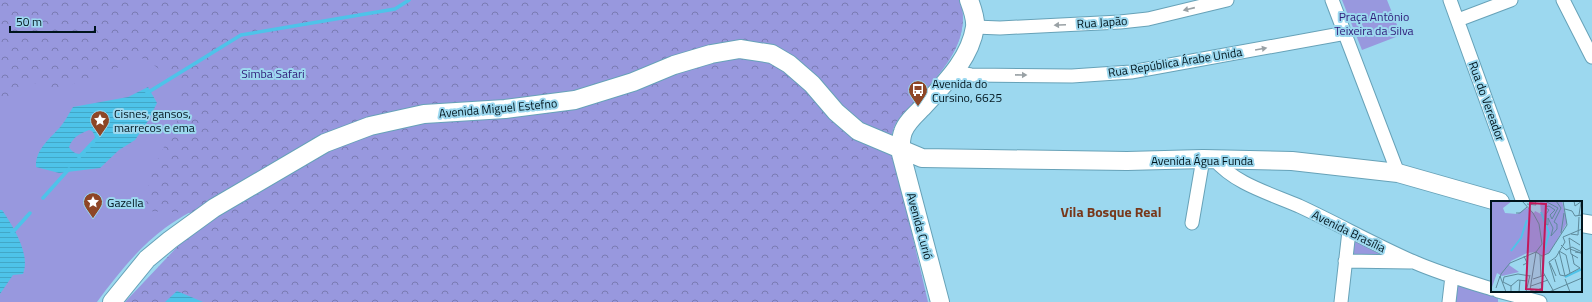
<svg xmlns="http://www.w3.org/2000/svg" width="1592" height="302" viewBox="0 0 1592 302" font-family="'Titillium Web',sans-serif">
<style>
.green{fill:#9898de}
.forest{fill:url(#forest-crowns)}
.water{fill:url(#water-rules);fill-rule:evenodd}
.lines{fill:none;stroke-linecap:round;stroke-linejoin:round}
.stream{stroke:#4ec3e9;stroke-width:3.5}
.street-casing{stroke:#67a2b8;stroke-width:15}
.secondary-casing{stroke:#67a2b8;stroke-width:20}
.street{stroke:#fff;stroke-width:13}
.secondary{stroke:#fff;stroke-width:18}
.oneway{fill:#99a1a5}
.labels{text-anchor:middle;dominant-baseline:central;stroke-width:4;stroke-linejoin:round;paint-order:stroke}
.park-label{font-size:12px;fill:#2e1b78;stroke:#9cd8ef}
.street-label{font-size:12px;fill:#00151d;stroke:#9cd8ef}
.poi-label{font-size:12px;fill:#00151d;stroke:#9cd8ef;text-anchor:start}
.quarter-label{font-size:14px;font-weight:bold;fill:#783719;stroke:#9cd8ef}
.inset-river{fill:none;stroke:#4ec3e9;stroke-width:2}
.inset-road{fill:none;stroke:#5e8a9b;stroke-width:1}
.view{fill:#c2185b;fill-opacity:0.15;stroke:#c2185b;stroke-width:2}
.inset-edge{fill:none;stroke:#00151d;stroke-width:2}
</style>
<defs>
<pattern id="forest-crowns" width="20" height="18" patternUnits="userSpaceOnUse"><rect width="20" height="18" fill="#9898de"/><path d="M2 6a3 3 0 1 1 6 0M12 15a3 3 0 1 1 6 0" fill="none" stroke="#7a7bb3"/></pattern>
<pattern id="water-rules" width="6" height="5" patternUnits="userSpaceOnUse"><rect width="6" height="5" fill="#4ec3e9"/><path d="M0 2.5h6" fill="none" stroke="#42a7c7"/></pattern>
</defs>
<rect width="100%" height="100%" fill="#9cd8ef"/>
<path class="green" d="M0 0H960C975 51 926 86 893 116L216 198C199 208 181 216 165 228 138 248 117 275 97 302H0Z
M1342 0H1387L1401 35 1362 50Z
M1353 237 1400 259 1350 258Z
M1458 284 1498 296V302H1455Z"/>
<path class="forest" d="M0 0H960C973 42 939 75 913 104 907 110 899 117 895 125 893 129 892 135 890 140L928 302H125L178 246 192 213 145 211 150 174 179 118 181 85 144 58 59 89 25 81 0 109Z"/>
<path class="water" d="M148 87 157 103 148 121 135 140 119 150 100 168 59 173 36 167C35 149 51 138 61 126 66 120 69 113 73 107L128 97ZM89 130 92 131C100 142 90 144 85 153 79 155 73 154 69 147 73 137 79 134 89 130Z
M0 210H2C13 226 31 255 23 274L13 275 0 294Z
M177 291 203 302H165Z"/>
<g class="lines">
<path class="stream" d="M147 93 241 35 395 9 409 0
M79 157 98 137
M43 198 69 169
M12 233 30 213"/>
<g class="street-casing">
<path id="street" d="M1332 0 1398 173
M1450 0 1523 202
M1563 0 1592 57
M1458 20 1511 0
M975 27 1000 28 1120 22 1148 19 1227 0
M954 72 971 75 1072 76 1131 72 1346 33
M1214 159C1235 184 1269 193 1299 206 1338 224 1375 245 1414 262 1439 273 1466 281 1492 289
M1192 223 1203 159
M1345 261 1410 262
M1498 291 1540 302
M1341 302 1349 231
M1449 302 1452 276"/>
</g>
<g class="secondary-casing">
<path id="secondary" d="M1581 223 1592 225
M112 302 147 259 170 240 214 208 325 143 370 126 424 114 505 109 575 100 633 82 674 65 711 54 740 49 772 54 789 64 812 84 836 112 858 131 922 158 1127 161 1203 159 1292 161 1398 173 1500 202
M940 302 900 150C901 144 901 137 903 132 906 123 915 115 922 108 943 85 970 60 975 27 976 18 972 8 969 0"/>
</g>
<use href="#street" class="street"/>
<use href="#secondary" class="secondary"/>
</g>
<defs><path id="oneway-solid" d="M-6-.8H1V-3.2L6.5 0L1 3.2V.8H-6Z"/></defs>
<g class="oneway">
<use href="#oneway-solid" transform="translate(1189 9) rotate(167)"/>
<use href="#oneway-solid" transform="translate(1060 25) rotate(177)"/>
<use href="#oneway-solid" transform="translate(1261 49) rotate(-10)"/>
<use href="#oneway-solid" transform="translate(1021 75) rotate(1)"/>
</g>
<defs>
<g id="bus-pin" transform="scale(1)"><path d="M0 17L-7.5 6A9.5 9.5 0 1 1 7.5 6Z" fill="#8e4626" stroke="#9cd8ef"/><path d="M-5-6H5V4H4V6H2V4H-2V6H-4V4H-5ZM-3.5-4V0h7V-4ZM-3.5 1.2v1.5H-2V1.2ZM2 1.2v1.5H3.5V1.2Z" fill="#fff"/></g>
<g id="sight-pin" transform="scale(1)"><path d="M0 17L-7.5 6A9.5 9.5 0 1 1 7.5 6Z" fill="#8e4626" stroke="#9cd8ef"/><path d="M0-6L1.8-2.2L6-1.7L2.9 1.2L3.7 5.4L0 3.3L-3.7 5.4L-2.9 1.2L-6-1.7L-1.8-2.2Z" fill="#fff"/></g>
</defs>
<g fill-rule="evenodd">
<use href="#bus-pin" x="918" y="90"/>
<use href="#sight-pin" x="100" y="120"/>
<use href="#sight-pin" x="93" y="202"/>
</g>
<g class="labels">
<g class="park-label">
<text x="1374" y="16">Praça Antônio<tspan x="1374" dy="14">Teixeira da Silva</tspan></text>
<text x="273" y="73">Simba Safari</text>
</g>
<g class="street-label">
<text transform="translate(1102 22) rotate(-4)">Rua Japão</text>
<text transform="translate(1175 62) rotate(-9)">Rua República Árabe Unida</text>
<text transform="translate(1487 101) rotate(70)">Rua do Vereador</text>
<text transform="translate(498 108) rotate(-5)">Avenida Miguel Estefno</text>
<text x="1202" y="160">Avenida Água Funda</text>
<text transform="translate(920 226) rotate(75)">Avenida Curió</text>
<text transform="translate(1349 231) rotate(26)">Avenida Brasília</text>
</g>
<g class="poi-label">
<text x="932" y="83">Avenida do<tspan x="932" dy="14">Cursino, 6625</tspan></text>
<text x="114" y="113">Cisnes, gansos,<tspan x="114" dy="14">marrecos e ema</tspan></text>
<text x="107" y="202">Gazella</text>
</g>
<g class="quarter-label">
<text x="1111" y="211">Vila Bosque Real</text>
</g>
</g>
<g transform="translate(1491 201)">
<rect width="91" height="91" fill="#9cd8ef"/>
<path d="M0 0H21L12 7 14 12 26 13 36 7 43 12 44 10 50 13 49 0H71L76 22 59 51 52 55 45 51 36 52 20 60 18 64 28 71 11 75 6 72 0 89Z" fill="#9898de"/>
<path class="inset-river" d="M50 11 58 32 53 50M20 50 30 37 36 19M74 76 91 68"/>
<path class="inset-road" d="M31 0 42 12 48 23 51 43 45 51M54 0 67 7 61 18 59 14 64 9 58 5 54 6 58 9 55 13V23L57 24V17L62 27 60 35 66 28V23L63 21 70 7 65 0M83 0 84 5 91 0M36 3 45 4 44 0M74 8 81 10 84 15 91 14M25 12H29L36 6M88 14 90 1M70 32 73 12M80 33 87 34 88 16M72 36 91 28M78 37 80 53 87 57M78 37 89 44M70 44 75 49 81 46 91 51M79 48 90 52 84 51M68 50 75 54 79 72M68 50 74 75M45 51 51 55 58 52 76 24 72 0M45 51 39 89 46 91M81 53 83 63 89 67M49 54 50 75M51 55 52 71 63 91M64 58 69 74 74 75 89 67M59 62 65 75M32 64 36 62 33 55M9 75 15 91M9 77 10 73 19 62 45 51M42 78 54 74M74 78 79 91M64 81 58 61 65 56 74 41 72 36M20 85 12 81 13 76 27 73 39 75M40 85 57 79M5 87 9 75M44 90 51 87 50 81M20 91V85L27 79 36 80M28 91 29 79M35 91 39 74M58 91 91 77"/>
<path class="view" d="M39 2 55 3 51 89 35 88Z"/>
<rect width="91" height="91" class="inset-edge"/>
</g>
<path d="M10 26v6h85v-6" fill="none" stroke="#00151d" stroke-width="2"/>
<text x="16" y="26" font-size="12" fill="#00151d" stroke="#9cd8ef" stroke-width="3" paint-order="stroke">50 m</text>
</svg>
